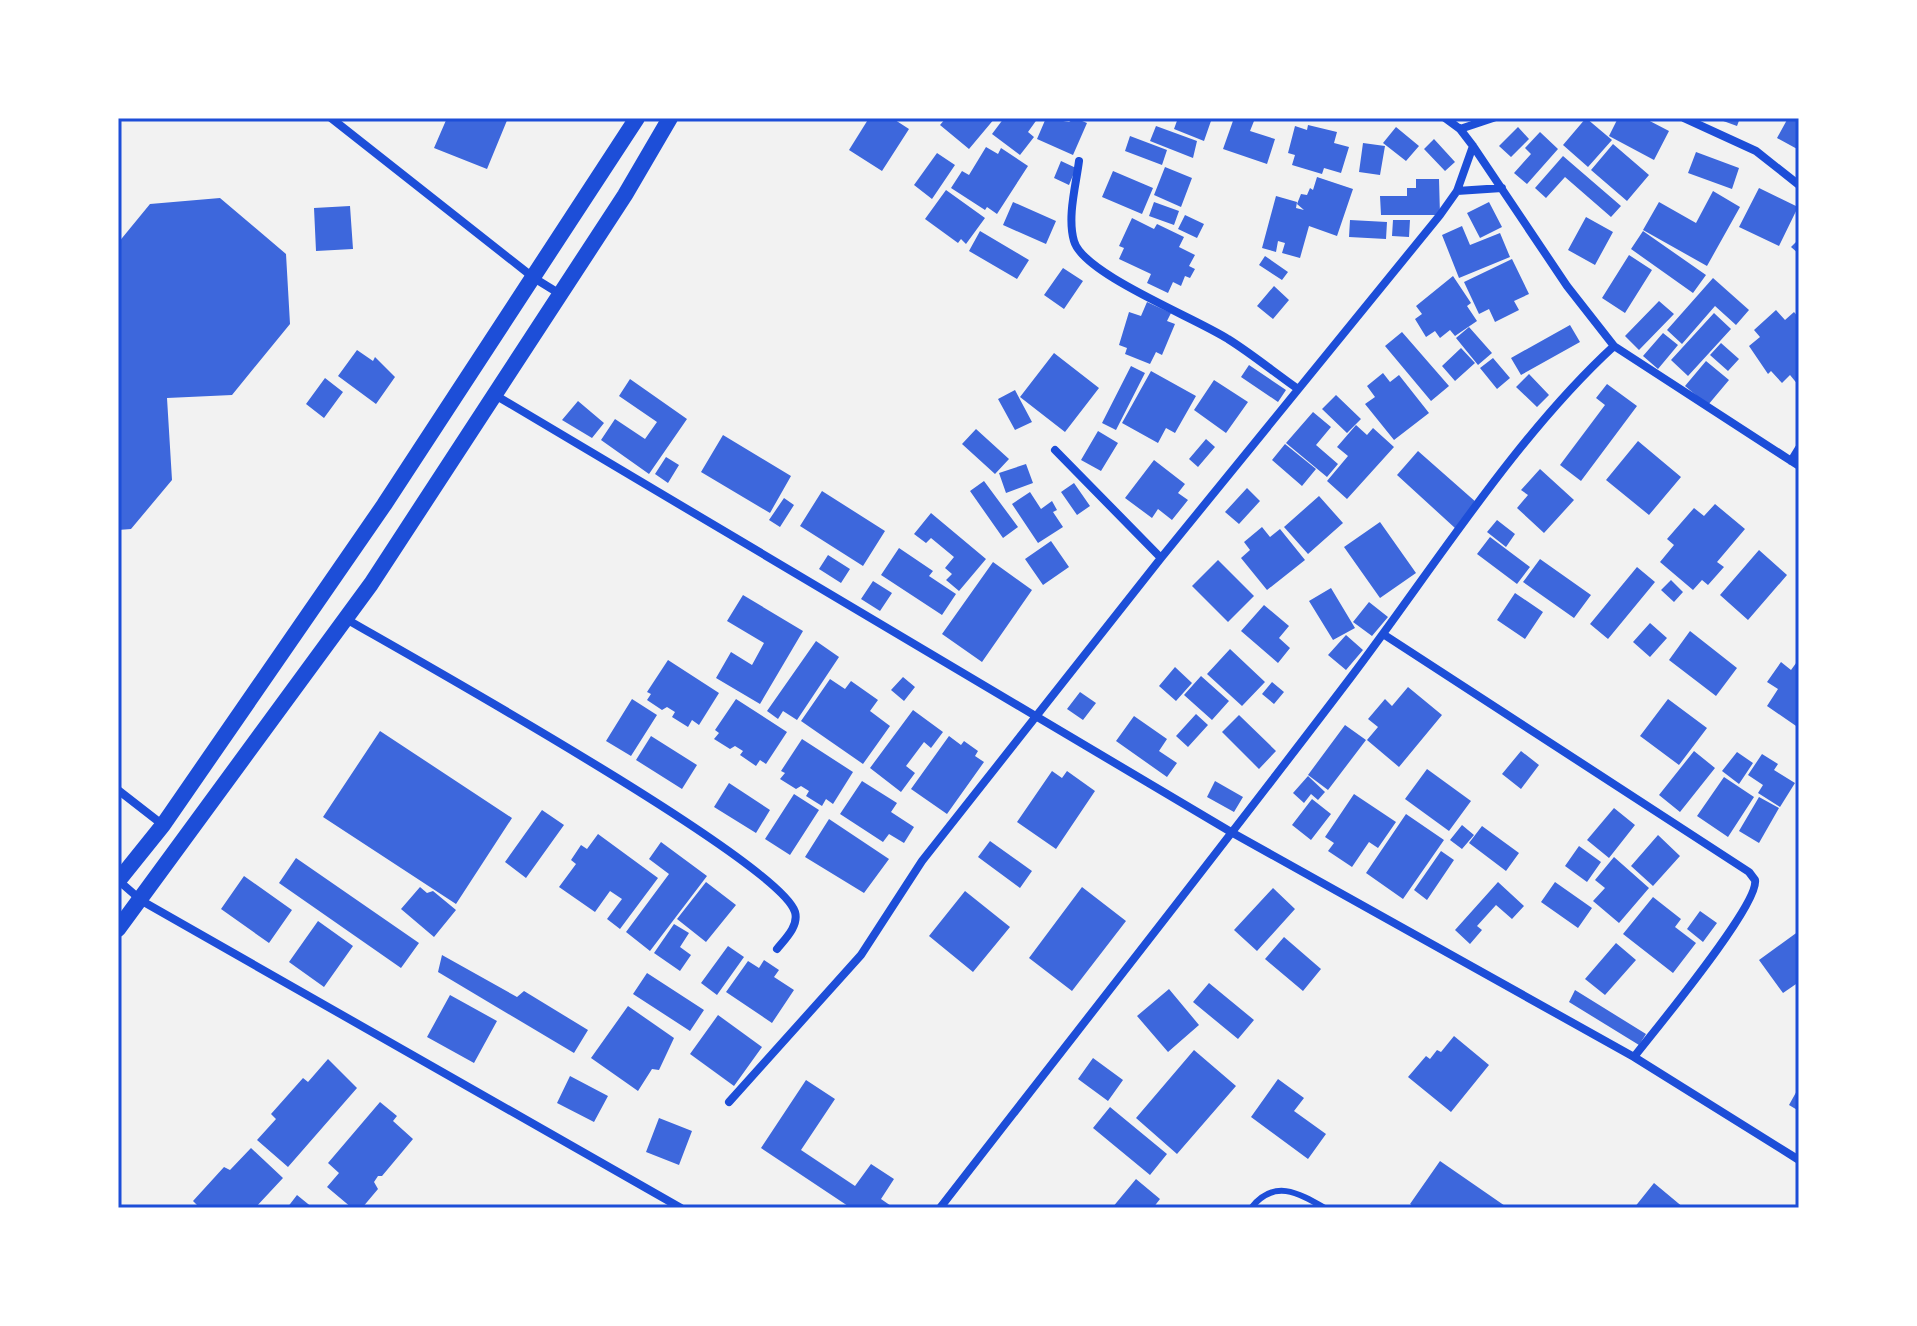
<svg xmlns="http://www.w3.org/2000/svg" width="1917" height="1326" viewBox="0 0 1917 1326" font-family="'Exo 2',sans-serif">
<style>
.building{fill:#3d67dc}
.lines{fill:none;stroke-linecap:round;stroke-linejoin:round}
.service{stroke:#1d4ed8;stroke-width:6}
.minor{stroke:#1d4ed8;stroke-width:8}
.secondary{stroke:#1d4ed8;stroke-width:16}
.neatline{fill:none;stroke:#1d4ed8;stroke-width:3}
</style>
<rect width="100%" height="100%" fill="#f2f2f2"/>
<path class="building" d="M447 118H508L487 169 434 148Z
M869 118H892L909 129 882 171 849 150Z
M946 118H995L969 149 940 125Z
M1004 118H1038L1028 132 1034 137 1020 155 992 134Z
M1046 118 1069 122 1075 118 1087 123 1073 155 1037 139Z
M1178 118H1212L1204 141 1174 129Z
M1234 118 1254 121 1250 131 1275 139 1267 164 1223 149Z
M1586 118 1612 140 1588 167 1563 145Z
M1618 118H1644L1669 131 1654 160 1609 136Z
M1715 118H1740L1737 126Z
M1788 118H1799V150L1777 138Z
M1308 125 1337 132 1334 143 1349 147 1341 173 1324 168 1322 174 1292 165 1295 155 1288 153 1295 126 1307 130Z
M1156 126 1197 141 1193 158 1150 141Z
M1396 127 1419 146 1406 161 1383 143Z
M1518 127 1529 139 1511 157 1499 146Z
M1540 132 1558 149 1527 184 1514 173 1531 154 1525 148Z
M1130 136 1167 150 1162 165 1125 151Z
M1434 139 1455 162 1445 171 1424 149Z
M1363 143 1385 146 1380 175 1359 172Z
M1613 144 1649 175 1627 201 1591 170Z
M986 147 998 154 1001 148 1028 166 997 214 987 207 985 210 951 188 962 171 969 175Z
M1696 152 1739 168 1732 189 1688 173Z
M937 153 955 165 932 199 914 185Z
M1563 156 1621 206 1611 217 1565 177 1546 198 1535 188Z
M1061 161 1076 168 1069 185 1054 178Z
M1165 167 1192 178 1181 207 1154 195Z
M1113 171 1153 188 1142 214 1102 197Z
M1317 177 1353 189 1337 236 1309 226 1300 258 1282 253 1285 243 1278 241 1276 252 1262 248 1276 196 1297 202 1296 208 1304 210 1297 204 1301 194 1307 195 1310 188 1313 190Z
M1416 179H1439L1440 215H1381L1380 196H1407V188H1416Z
M1759 188 1798 207 1779 246 1739 227Z
M946 190 985 218 966 244 961 239 958 243 925 219Z
M1713 191 1740 207 1707 266 1643 230 1659 202 1696 223Z
M220 198 286 254 290 324 232 395 167 398 172 480 131 529 118 530V243L150 204Z
M1013 202 1056 221 1046 244 1003 225Z
M1154 202 1179 211 1174 225 1149 216Z
M1489 202 1502 227 1480 238 1467 213Z
M350 206 353 249 316 251 314 208Z
M1185 215 1204 224 1197 238 1178 229Z
M1586 217 1613 232 1595 265 1568 250Z
M1132 218 1154 229 1157 224 1184 237 1179 247 1195 255 1189 266 1195 269 1190 278 1185 276 1181 286 1173 282 1168 293 1147 283 1151 274 1119 259 1124 248 1119 246Z
M1350 220 1387 222 1386 239 1349 237Z
M1393 220H1410L1409 237 1392 236Z
M1462 226 1470 245 1500 233 1510 257 1459 278 1442 235Z
M980 231 1029 260 1017 279 969 251Z
M1643 231 1706 275 1693 293 1631 249Z
M1799 239V254L1791 247Z
M1629 255 1652 270 1625 313 1602 298Z
M1265 256 1288 272 1282 280 1259 265Z
M1512 259 1529 294 1514 301 1519 310 1495 322 1489 309 1479 314 1464 282Z
M1063 268 1083 281 1064 309 1044 295Z
M1453 276 1471 303 1467 306 1477 321 1455 336 1450 330 1440 338 1435 331 1426 337 1415 319 1422 314 1416 306Z
M1713 278 1749 310 1736 325 1715 306 1682 344 1667 330Z
M1274 286 1289 300 1273 319 1257 306Z
M1659 301 1674 314 1639 350 1625 336Z
M1147 302 1171 313 1167 321 1175 324 1162 355 1156 352 1150 364 1125 354 1127 348 1119 345 1129 312 1141 316Z
M1776 310 1785 320 1794 312 1799 318V386L1790 375 1782 383 1771 371 1768 374 1749 346 1760 337 1754 330Z
M1714 313 1731 329 1688 376 1671 360Z
M1570 325 1580 342 1521 375 1511 358Z
M1469 327 1492 353 1478 365 1456 338Z
M1402 332 1449 386 1431 401 1385 346Z
M1663 333 1678 345 1658 369 1643 356Z
M1721 343 1739 359 1728 371 1710 355Z
M1461 348 1475 363 1455 381 1442 366Z
M357 350 373 361 375 357 395 377 376 404 338 376Z
M1054 353 1099 388 1065 432 1020 397Z
M1493 358 1510 378 1497 389 1480 368Z
M1706 361 1729 380 1708 405 1685 386Z
M1249 365 1286 390 1278 402 1241 377Z
M1131 366 1145 373 1116 430 1102 423Z
M1151 371 1196 396 1175 433 1166 428 1158 443 1122 423Z
M1383 373 1390 382 1399 375 1429 413 1394 440 1365 404 1375 397 1367 386Z
M1529 374 1549 395 1537 407 1516 387Z
M325 378 343 392 324 418 306 404Z
M630 379 687 419 649 474 601 440 615 419 645 439 657 422 619 396Z
M1214 380 1248 402 1226 433 1194 410Z
M1607 384 1637 406 1581 481 1560 465 1605 405 1596 398Z
M1015 390 1032 422 1015 430 998 399Z
M1336 395 1361 419 1347 433 1322 409Z
M578 401 604 423 592 438 562 420Z
M1313 412 1331 427 1316 445 1338 464 1327 477 1286 443Z
M1356 425 1367 435 1373 428 1394 447 1347 499 1327 481 1348 456 1337 447Z
M976 429 1009 459 995 474 962 444Z
M1098 431 1118 443 1101 471 1081 460Z
M723 435 791 476 770 513 701 472Z
M1206 439 1215 447 1198 467 1189 459Z
M1638 441 1681 477 1649 515 1606 480Z
M1285 444 1316 469 1302 486 1272 460Z
M1418 451 1477 503 1455 528 1397 475Z
M666 457 679 465 668 483 655 474Z
M1154 460 1185 484 1178 493 1188 500 1172 520 1158 509 1152 518 1125 498Z
M1026 464 1033 483 1006 493 999 473Z
M1540 469 1574 500 1544 533 1517 508 1528 495 1521 490Z
M984 481 1018 527 1003 538 970 491Z
M1074 483 1090 506 1077 515 1061 492Z
M1247 488 1260 501 1239 524 1225 512Z
M822 491 885 531 863 566 800 526Z
M1030 492 1041 509 1052 501 1057 510 1053 512 1063 527 1038 543 1012 504Z
M1319 496 1343 523 1308 554 1284 527Z
M784 498 794 505 780 527 769 520Z
M1715 504 1745 529 1717 562 1724 567 1708 585 1702 580 1693 590 1660 562 1674 545 1667 539 1694 508 1704 516Z
M931 513 986 559 959 591 946 580 952 574 945 568 954 557 931 538 926 543 914 534Z
M1497 520 1515 534 1506 547 1487 532Z
M1380 522 1416 573 1380 598 1344 547Z
M1262 527 1270 537 1280 529 1305 560 1267 590 1241 558 1250 550 1244 542Z
M1490 537 1530 567 1517 584 1477 554Z
M1051 541 1069 567 1043 585 1025 559Z
M899 548 933 571 929 576 956 594 942 615 881 575Z
M1759 550 1787 575 1748 620 1720 595Z
M828 555 850 569 841 583 819 569Z
M1540 559 1591 595 1574 618 1523 582Z
M1218 560 1254 596 1228 622 1192 586Z
M993 562 1032 590 982 662 942 634Z
M1637 567 1655 582 1608 639 1590 624Z
M1671 580 1683 592 1674 602 1661 590Z
M873 581 892 593 880 611 861 599Z
M1331 588 1355 628 1333 640 1309 601Z
M1515 593 1543 612 1525 639 1497 620Z
M743 595 803 631 760 704 716 678 731 652 752 665 764 643 727 621Z
M1369 602 1388 617 1372 636 1353 622Z
M1264 605 1289 626 1279 638 1290 648 1278 663 1241 631Z
M1650 623 1667 638 1650 657 1633 642Z
M1690 631 1737 668 1716 696 1669 660Z
M1346 635 1363 650 1346 670 1328 655Z
M816 641 839 657 797 720 783 711 778 719 767 711Z
M1230 649 1265 682 1242 706 1207 674Z
M1799 659V728L1767 706 1778 689 1767 682 1781 662 1791 670Z
M668 660 719 693 699 725 692 720 688 727 672 717 675 712 667 707 662 710 647 700 651 694 647 692Z
M1175 667 1192 683 1176 701 1159 686Z
M1201 676 1229 701 1212 720 1184 695Z
M903 677 915 687 904 701 891 690Z
M830 679 845 689 851 681 878 700 870 711 890 726 863 764 801 721Z
M1272 682 1284 692 1274 704 1262 694Z
M1408 687 1442 715 1399 767 1367 740 1378 727 1368 719 1385 699 1392 706Z
M1080 692 1096 703 1083 720 1067 709Z
M632 699 657 715 631 756 606 741Z
M736 699 787 732 766 764 760 760 756 766 740 755 743 751 735 746 730 749 714 739 719 733 715 730Z
M1668 699 1707 728 1679 765 1640 736Z
M913 710 943 732 931 748 924 742 906 766 915 773 901 792 870 768Z
M1196 714 1208 725 1188 747 1176 736Z
M1239 715 1276 751 1259 769 1222 732Z
M1134 716 1167 739 1159 751 1177 763 1167 777 1116 741Z
M1345 725 1366 740 1328 790 1308 775Z
M380 731 512 818 456 904 323 817Z
M651 736 697 765 682 789 636 760Z
M949 736 961 745 964 741 978 751 975 756 984 762 947 814 911 789Z
M802 739 853 772 833 804 826 799 822 806 806 796 809 791 801 786 796 789 780 779 785 773 781 771Z
M1521 751 1539 765 1521 789 1502 774Z
M1694 751 1715 768 1680 812 1659 795Z
M1737 752 1753 763 1739 784 1722 771Z
M1762 754 1778 764 1774 770 1795 783 1780 807 1758 793 1763 785 1748 775Z
M1427 769 1471 801 1449 831 1405 799Z
M1052 771 1062 778 1067 771 1095 791 1056 849 1017 822Z
M1308 776 1325 792 1318 800 1311 794 1304 803 1293 793Z
M1724 777 1754 797 1728 837 1697 816Z
M862 781 897 803 891 812 914 827 904 843 889 834 883 842 840 814Z
M1215 781 1243 797 1234 812 1207 797Z
M729 783 770 810 756 833 714 807Z
M794 794 819 810 790 855 765 839Z
M1354 794 1396 822 1378 848 1369 842 1352 867 1328 851 1334 843 1325 837Z
M1759 797 1779 808 1759 843 1739 831Z
M1312 799 1331 814 1311 840 1292 825Z
M1614 808 1635 825 1609 858 1587 840Z
M542 810 564 825 526 878 505 862Z
M1406 814 1444 840 1403 899 1366 873Z
M829 819 889 859 864 893 805 857Z
M1462 825 1474 835 1462 849 1450 840Z
M1482 826 1519 853 1506 871 1469 843Z
M598 834 658 878 620 929 607 919 622 899 610 891 595 912 559 887 576 864 571 860 581 845 587 849Z
M1658 835 1680 856 1653 886 1631 866Z
M990 841 1032 871 1020 888 978 857Z
M661 842 707 876 650 951 626 932 669 874 649 859Z
M1579 846 1601 862 1587 882 1565 866Z
M1441 851 1454 860 1427 900 1414 890Z
M1614 857 1649 888 1619 923 1593 901 1605 888 1595 880Z
M296 858 419 943 401 968 279 883Z
M244 876 292 910 269 943 221 909Z
M706 882 736 905 706 942 677 919Z
M1498 882 1524 906 1512 919 1496 905 1477 926 1482 930 1470 944 1455 930Z
M1555 882 1592 908 1578 928 1541 902Z
M420 887 427 893 433 891 456 910 434 937 401 909Z
M1082 887 1126 921 1072 991 1029 958Z
M1273 888 1295 909 1257 951 1234 930Z
M965 891 1010 927 973 972 929 936Z
M1653 897 1681 919 1675 927 1696 943 1673 973 1623 934Z
M1700 911 1717 923 1703 942 1687 929Z
M318 921 353 946 324 987 289 962Z
M674 924 689 933 680 947 691 955 680 971 654 953Z
M1799 931V982L1783 993 1759 960Z
M1284 937 1321 969 1303 991 1265 959Z
M1616 943 1636 960 1605 995 1585 979Z
M728 946 744 957 717 995 701 983Z
M442 955 517 997 524 991 588 1030 574 1053 438 972Z
M764 960 779 970 774 977 794 990 772 1023 726 992 748 961 759 968Z
M647 973 704 1010 690 1031 633 994Z
M1209 983 1254 1020 1238 1039 1193 1002Z
M1169 989 1199 1025 1168 1052 1137 1016Z
M1575 990 1646 1034 1639 1045 1569 1002Z
M450 995 497 1021 474 1063 427 1037Z
M628 1006 674 1038 659 1070 652 1069 638 1091 591 1058Z
M718 1015 762 1047 734 1086 690 1054Z
M1454 1036 1489 1065 1451 1112 1408 1077 1426 1056 1430 1059 1437 1050 1441 1052Z
M1194 1050 1236 1086 1177 1154 1136 1118Z
M1093 1058 1123 1080 1108 1101 1078 1079Z
M328 1059 357 1088 288 1167 257 1140 276 1119 271 1114 303 1078 308 1082Z
M570 1076 608 1096 594 1122 557 1103Z
M1278 1079 1304 1098 1294 1111 1326 1134 1308 1159 1251 1117Z
M806 1080 835 1099 801 1150 855 1186 871 1164 894 1179 881 1199 894 1208H851L761 1148Z
M1799 1087V1111L1789 1105Z
M380 1102 397 1116 393 1121 413 1139 382 1176H378L374 1182 378 1189 362 1208H352L327 1187 339 1173 328 1163Z
M1110 1107 1167 1154 1150 1175 1093 1128Z
M659 1118 692 1131 679 1165 646 1152Z
M251 1148 283 1178 255 1208H195L197 1205 193 1201 224 1167 230 1170Z
M1440 1161 1508 1208H1416L1410 1204Z
M1136 1179 1160 1199 1153 1208H1112Z
M1654 1183 1684 1208H1634Z
M297 1195 313 1208H287Z"/>
<g class="lines">
<path class="service" d="M1251 1208C1274 1179 1297 1192 1325 1208"/>
<path class="minor" d="M331 118 534 278 560 294
M1684 118 1756 151 1799 185
M1460 129 1493 118
M1079 161C1076 185 1067 217 1074 241 1083 274 1196 318 1228 339 1252 354 1275 373 1298 389
M1457 191 1502 188
M1614 346 1799 466
M495 395 1231 832 1634 1057 1799 1160
M1055 450 1161 558
M1791 461 1799 448
M346 619C412 657 780 862 795 912 799 926 785 939 777 949
M1383 634 1749 872 1755 880C1760 904 1654 1031 1634 1057
M118 790 163 825
M119 881 142 901 681 1208
M729 1102 861 955 922 861 1161 558 1440 215 1457 191 1473 146
M940 1208C1077 1031 1216 855 1351 677 1433 569 1515 437 1614 346L1567 286 1473 146 1460 129 1445 118"/>
<path class="secondary" d="M118 881 163 825 384 505 637 118
M118 929 371 584 625 195 670 118"/>
</g>
<rect width="1917" height="1326" fill="none" stroke="#ffffff" stroke-width="240"/>
<rect x="120" y="120" width="1677" height="1086" class="neatline"/>
</svg>
